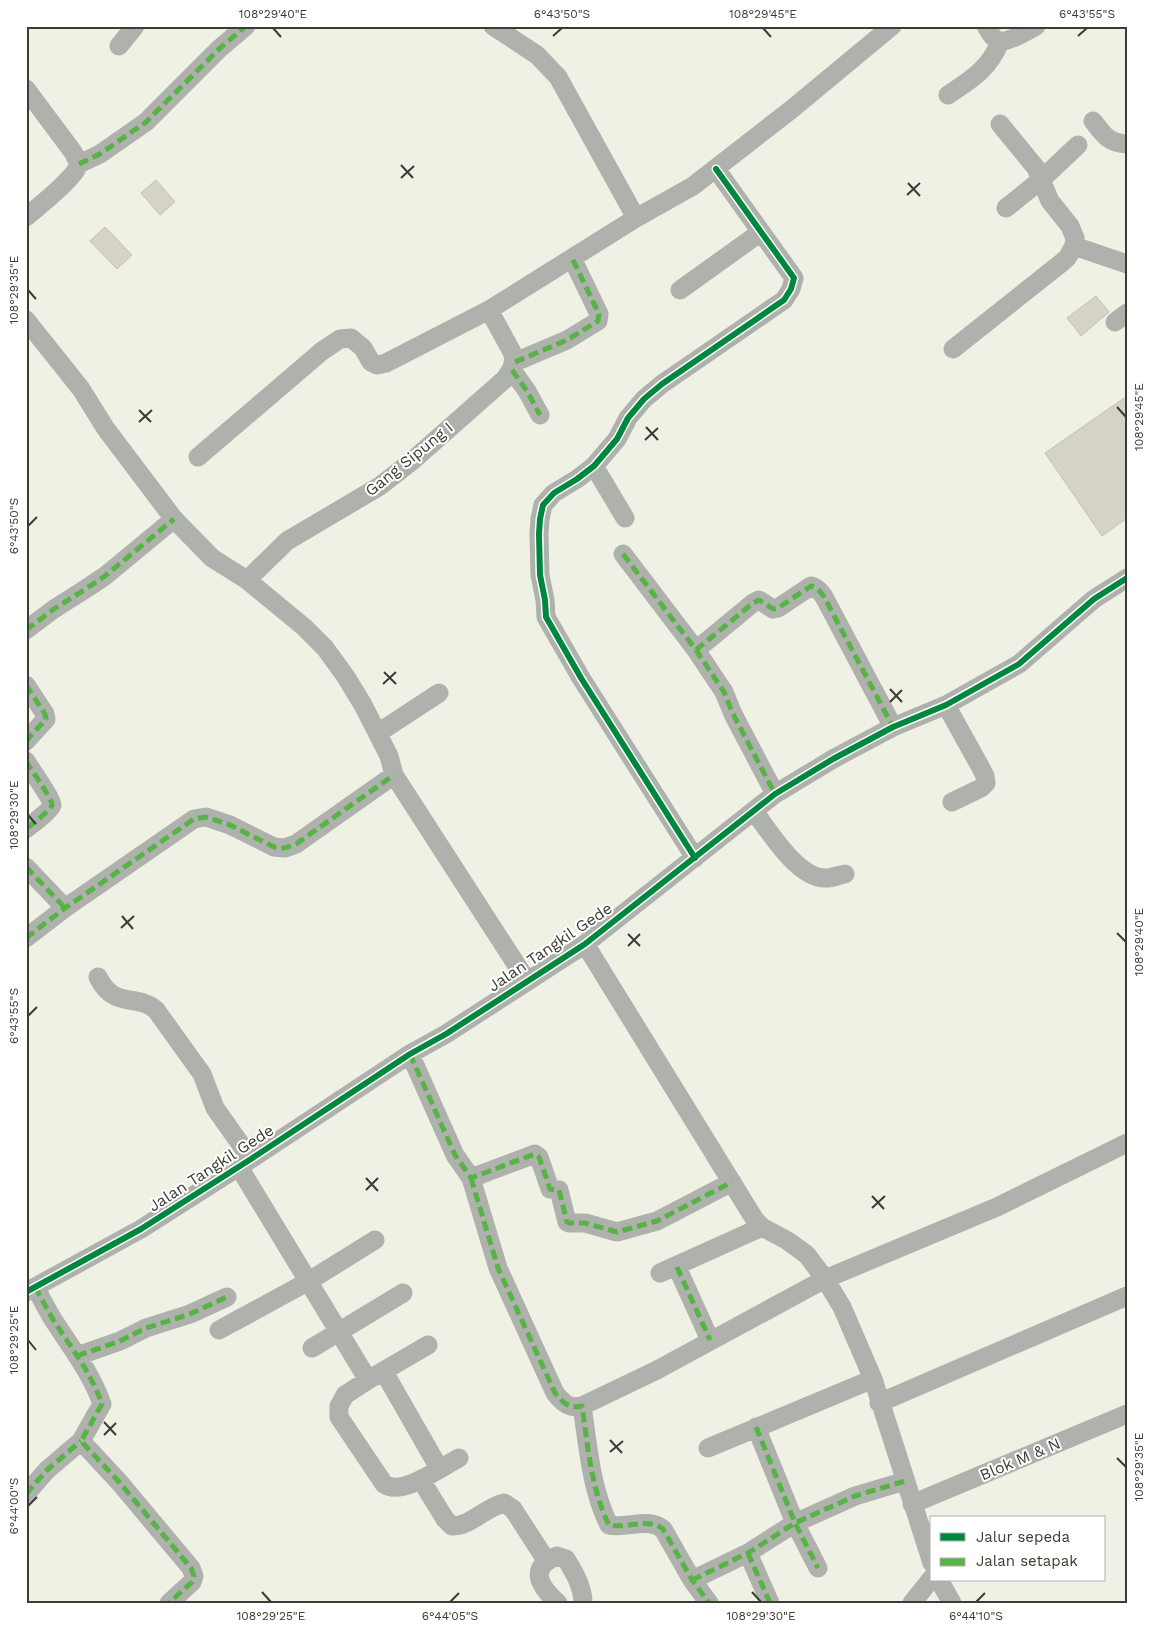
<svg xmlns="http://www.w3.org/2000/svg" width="1153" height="1629" viewBox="0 0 1153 1629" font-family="'Work Sans',sans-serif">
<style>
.building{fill:#d5d2c7;stroke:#c2c1b7}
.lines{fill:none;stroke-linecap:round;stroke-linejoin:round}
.minor{stroke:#afb1ad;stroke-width:19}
.quiet{stroke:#57b346;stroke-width:5;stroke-dasharray:10 5;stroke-linecap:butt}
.cycleway-casing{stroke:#fff;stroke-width:9}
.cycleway{stroke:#00873e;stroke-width:6}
.ticks{fill:none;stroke:#3b3c33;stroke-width:2}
.labels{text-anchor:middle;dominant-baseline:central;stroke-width:4;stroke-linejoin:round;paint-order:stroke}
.street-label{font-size:16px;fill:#3b3c33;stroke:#fff}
.neatline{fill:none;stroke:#3b3c33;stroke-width:2}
.ticks-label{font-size:12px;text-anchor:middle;fill:#3b3c33}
</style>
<rect width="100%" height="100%" fill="#eff1e4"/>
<path class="building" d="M156 180 175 202 160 215 141 193Z
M105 227 132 255 117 269 90 241Z
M1096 296 1109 312 1081 336 1067 318Z
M1127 396V518L1102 536 1045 453Z"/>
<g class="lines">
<path class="minor" d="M493 26 537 55 558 77 636 218
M986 26C989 31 993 39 999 41 1007 43 1029 30 1036 26
M119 46 135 26
M26 89 73 152 79 164
M948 95C972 79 989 69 1000 42
M1093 121C1104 135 1108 143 1127 144
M1000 124 1036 168 1050 201 1070 226 1075 238 1074 246
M1006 208 1042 179 1078 145
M26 217C39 206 75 178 79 164L100 154 146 122 219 49 246 26
M680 290 761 232
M26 320 81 389 106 429 174 519 212 558 247 580 304 627 325 648 346 677 363 705 389 756 394 775 527 981
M1115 322 1127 313
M953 349 1060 264 1067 258 1074 246 1127 264
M515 362 567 340 598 321 599 314 572 258
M512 370 527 391 540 415
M198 457 322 351 340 339 351 338 363 348 371 362 377 365 386 363 489 310 636 218 693 186 792 109 892 26
M594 466 625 518
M623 554 696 650 724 692 733 714 775 794
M247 580 287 541 380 486 412 461 505 379C511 370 515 365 513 354L489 310
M26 630 54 609 84 590 105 576 174 519
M696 650 753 603 759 600 773 609 778 608 811 586C822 589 826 601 831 610L893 727
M26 685 45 714 46 719 26 741
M946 705 981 768 985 776 986 783 981 788 952 802
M378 733 439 693
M26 761C30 768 53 800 52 805 50 811 32 824 26 829
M754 811C769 831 798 879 826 878 832 878 839 875 845 874
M695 858 581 678 546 617 545 600 540 575 539 534 540 519 543 505 554 493 577 479 594 466 617 439 628 418 644 399 662 384 784 300 791 289 794 278 716 169
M26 867 65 908
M26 938 65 908 194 819 206 817 230 825 274 847 285 848 296 844 394 775
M585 944 755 1220 762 1227 788 1241 807 1255 825 1279 842 1307 873 1379 932 1563
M98 977C114 1010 138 993 156 1010L202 1074 215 1108 251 1159
M410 1054 455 1155 471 1178 535 1154 539 1157 550 1189 559 1190 567 1222 569 1223H585L617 1232 657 1221 732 1182
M239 1167 368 1380
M471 1178 498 1268 555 1393C563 1403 569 1409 582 1406L657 1370 825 1279 997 1207 1127 1143
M677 1267 710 1340
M660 1273 762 1227
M35 1287C42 1299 48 1312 56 1324 73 1350 92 1375 102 1404L81 1441 120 1483 191 1568 194 1576 192 1582 169 1603
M26 1292 141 1229 251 1159 410 1054 446 1034 585 944 775 794 833 759 893 727 946 705 1019 664 1094 599 1127 578
M219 1330 309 1281 375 1240
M428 1345 368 1380 345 1395 339 1406V1417L384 1484C402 1497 441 1467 459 1458
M312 1348 403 1293
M77 1356 120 1341 146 1328 190 1314 227 1297
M384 1372 439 1468
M879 1403 1127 1296
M582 1406C588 1446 591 1489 609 1525 627 1529 647 1517 663 1529L692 1580 709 1603
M756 1427 795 1523 818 1568
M708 1448 873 1379
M421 1480 445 1519 452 1526C471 1526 486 1507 504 1503L513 1509 546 1560
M26 1494 47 1470 81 1441
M912 1504 1127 1414
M748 1553 770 1603
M692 1580 748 1553 795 1523 855 1496 905 1481
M939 1580 952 1603
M558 1603C539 1586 528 1568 557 1556L566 1559C574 1572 583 1587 583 1603
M912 1603 932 1578"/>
<path class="quiet" d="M79 164 100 154 146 122 219 49 246 26
M515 362 567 340 598 321 599 314 572 258
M512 370 527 391 540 415
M623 554 696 650 724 692 733 714 775 794
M26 630 54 609 84 590 105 576 174 519
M696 650 753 603 759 600 773 609 778 608 811 586C822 589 826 601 831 610L893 727
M26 685 45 714 46 719 26 741
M26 761C30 768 53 800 52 805 50 811 32 824 26 829
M26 867 65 908
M26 938 65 908 194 819 206 817 230 825 274 847 285 848 296 844 394 775
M410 1054 455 1155 471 1178 535 1154 539 1157 550 1189 559 1190 567 1222 569 1223H585L617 1232 657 1221 732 1182
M471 1178 498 1268 555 1393C563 1403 569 1409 582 1406 588 1446 591 1489 609 1525 627 1529 647 1517 663 1529L692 1580 709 1603
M677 1267 710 1340
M35 1287C42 1299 48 1312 56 1324 73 1350 92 1375 102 1404L81 1441 120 1483 191 1568 194 1576 192 1582 169 1603
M77 1356 120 1341 146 1328 190 1314 227 1297
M756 1427 795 1523 818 1568
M26 1494 47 1470 81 1441
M748 1553 770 1603
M692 1580 748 1553 795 1523 855 1496 905 1481"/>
<g class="cycleway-casing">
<path id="cycleway" d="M695 858 581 678 546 617 545 600 540 575 539 534 540 519 543 505 554 493 577 479 594 466 617 439 628 418 644 399 662 384 784 300 791 289 794 278 716 169
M26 1292 141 1229 251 1159 410 1054 446 1034 585 944 775 794 833 759 893 727 946 705 1019 664 1094 599 1127 578"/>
</g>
<use href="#cycleway" class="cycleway"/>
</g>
<path class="ticks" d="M273 28 281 37M763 28 771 37M553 36 562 28M1078 36 1087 28M401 165 413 178M401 178 414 166M908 183 920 196M907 195 920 183M28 290 36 299M1117 407 1126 417M139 410 151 422M139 422 152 410M646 427 658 440M645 440 658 428M28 526 37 517M384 672 396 684M383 684 396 672M890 689 902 702M890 702 902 690M28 815 36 824M122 916 133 929M121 928 134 916M1117 933 1126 942M628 934 640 946M628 946 640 934M28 1016 37 1007M366 1178 378 1191M366 1190 378 1178M872 1196 884 1209M872 1208 885 1196M28 1340 36 1350M104 1422 116 1435M104 1435 116 1423M610 1440 622 1453M610 1452 623 1441M1117 1458 1126 1467M28 1506 37 1497M262 1592 271 1602M752 1592 761 1602M450 1602 459 1593M976 1602 985 1593"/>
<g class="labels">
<g class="street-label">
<text transform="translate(409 459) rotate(-39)">Gang Sipung I</text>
<text transform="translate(550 947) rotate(-34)">Jalan Tangkil Gede</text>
<text transform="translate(211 1168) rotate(-33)">Jalan Tangkil Gede</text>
<text transform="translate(1020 1459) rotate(-23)">Blok M &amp; N</text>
</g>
</g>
<rect width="1153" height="1629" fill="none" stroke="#ffffff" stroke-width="55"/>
<rect x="930" y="1516" width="175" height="65" fill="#ffffff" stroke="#b1b1ad"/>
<rect x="940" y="1533" width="25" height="8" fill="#00873e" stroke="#b1b1ad"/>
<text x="976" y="1542" font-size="15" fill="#3b3c33">Jalur sepeda</text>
<rect x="940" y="1558" width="25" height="8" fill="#57b346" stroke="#b1b1ad"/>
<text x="976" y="1566" font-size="15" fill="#3b3c33">Jalan setapak</text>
<rect x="28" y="28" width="1098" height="1574" class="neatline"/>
<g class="ticks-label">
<text x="273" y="18">108°29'40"E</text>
<text x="562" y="18">6°43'50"S</text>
<text x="763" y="18">108°29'45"E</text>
<text x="1087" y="18">6°43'55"S</text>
<text transform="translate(14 290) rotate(-90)" y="4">108°29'35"E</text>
<text transform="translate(1139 417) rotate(-90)" y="4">108°29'45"E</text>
<text transform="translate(14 526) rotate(-90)" y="4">6°43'50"S</text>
<text transform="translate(14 815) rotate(-90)" y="4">108°29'30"E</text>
<text transform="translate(1139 942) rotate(-90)" y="4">108°29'40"E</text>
<text transform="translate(14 1016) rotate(-90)" y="4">6°43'55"S</text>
<text transform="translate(14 1340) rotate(-90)" y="4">108°29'25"E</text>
<text transform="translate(1139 1467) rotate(-90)" y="4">108°29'35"E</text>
<text transform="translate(14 1506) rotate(-90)" y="4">6°44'00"S</text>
<text x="271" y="1620">108°29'25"E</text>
<text x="450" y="1620">6°44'05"S</text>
<text x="761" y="1620">108°29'30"E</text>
<text x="976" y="1620">6°44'10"S</text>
</g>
</svg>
